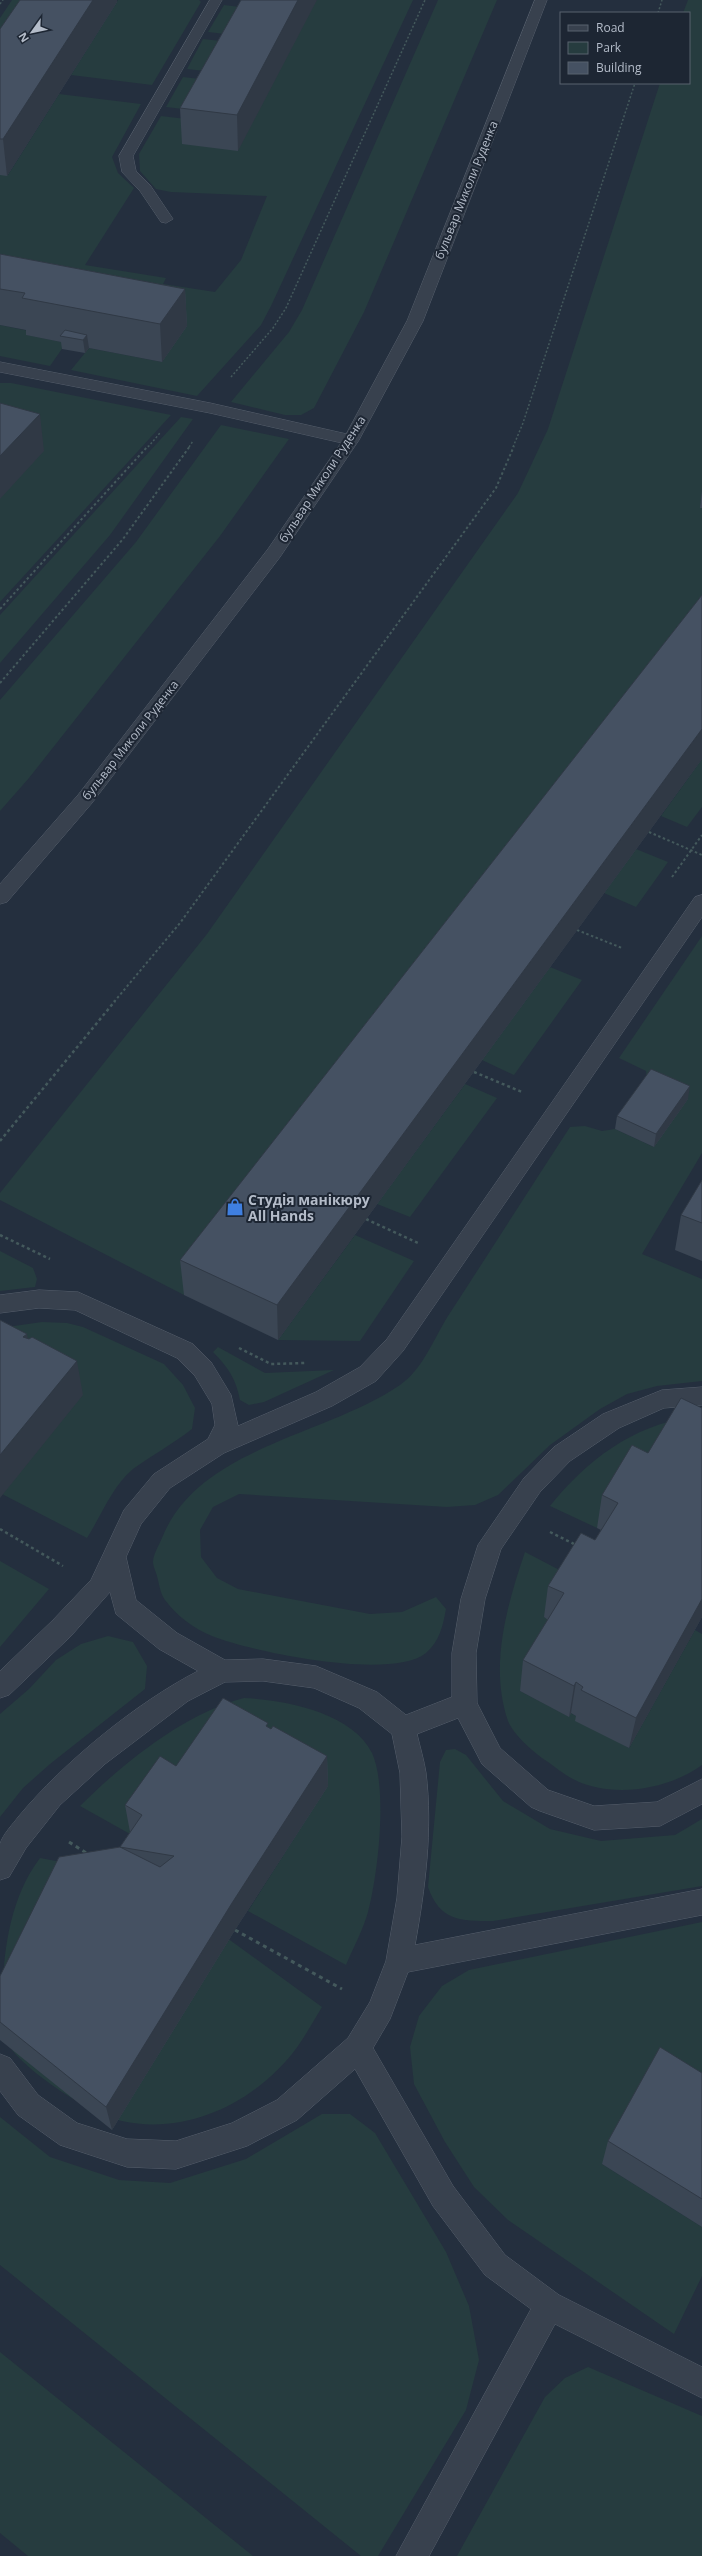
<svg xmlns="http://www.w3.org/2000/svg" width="702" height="2556" viewBox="0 0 702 2556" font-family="'Open Sans',sans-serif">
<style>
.green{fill:#263c3f}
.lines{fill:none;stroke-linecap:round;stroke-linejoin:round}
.service-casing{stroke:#565f6c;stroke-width:1}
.tertiary-casing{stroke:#565f6c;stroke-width:1}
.path-far3{stroke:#44595c;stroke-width:1.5;stroke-dasharray:2 2;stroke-linecap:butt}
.path-far2{stroke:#44595c;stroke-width:2;stroke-dasharray:2.5 2.5;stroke-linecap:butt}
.path-far1{stroke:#44595c;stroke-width:2.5;stroke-dasharray:3 3;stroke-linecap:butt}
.path{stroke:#44595c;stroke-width:3;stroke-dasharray:4 4;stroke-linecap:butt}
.service{fill:#38414e;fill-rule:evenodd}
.tertiary{fill:#38414e;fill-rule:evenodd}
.wall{fill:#3b4654}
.shaded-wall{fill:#303945}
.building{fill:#455162;stroke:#303945;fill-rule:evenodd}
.labels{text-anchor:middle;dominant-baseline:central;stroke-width:4;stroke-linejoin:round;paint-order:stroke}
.far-street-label{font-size:12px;fill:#b4bcc9;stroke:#1d2633}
.poi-label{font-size:14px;font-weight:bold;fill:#b4bcc9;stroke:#1d2633;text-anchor:start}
</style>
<rect width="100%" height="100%" fill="#242f3e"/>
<path class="green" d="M12 0H47L0 29V18Z
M118 0H199L201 2 152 85 71 75Z
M317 0H413L271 306 261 325 197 396 71 370 89 348 162 362 186 326 0 290V175H8L59 94 141 104 112 157 118 173 134 188 85 265 166 278 163 284 215 292 241 260 267 196 171 192 156 189 140 171 139 154 161 116 195 120Z
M438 0H497L364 312 314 408 301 415H285L231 402 289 332 302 310Z
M688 0H702V495L700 508H702V626L184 1295 0 1200V1193L207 934 518 493 548 429 660 83H689V13H683Z
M224 5 257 9 242 36 208 32Z
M203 39 238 43 222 73 187 69Z
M183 77 217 81 200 111 166 107Z
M0 325 29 331 27 335 66 343 50 366 0 356Z
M0 383H11L171 415 0 602Z
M181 417 193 419 110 535 0 663V615Z
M221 425 289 439 220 536 29 778 0 811V700L136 542Z
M702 759V807L687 827 661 816Z
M636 849 668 862 636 907 604 893Z
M702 936V1153L642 1254 702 1279V1381L657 1386 627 1394 600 1409 550 1445 498 1495 475 1505 447 1507 239 1494 213 1507 200 1530 201 1557 217 1578 238 1589 370 1614 402 1612 436 1597 446 1609C443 1625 440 1641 426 1653 391 1681 252 1652 212 1636 194 1629 176 1615 165 1600 160 1593 159 1583 157 1576 156 1572 153 1566 153 1562 153 1555 159 1545 162 1538 198 1447 326 1436 400 1385 423 1369 433 1340 448 1316 489 1253 529 1190 570 1127L585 1126 602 1131 615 1129 654 1147 646 1071 619 1058Z
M550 967 582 980 514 1075 482 1060Z
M465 1084 497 1098 410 1217 377 1204Z
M355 1235 414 1261 360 1341 278 1340Z
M0 1251 33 1268 37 1279 35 1287 0 1291Z
M42 1322 67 1323 83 1327 164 1364 183 1385 195 1408 192 1429C173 1444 152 1455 133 1469 113 1485 101 1516 87 1538L2 1494 7 1327Z
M218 1347 265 1373 334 1370 264 1402 249 1405 240 1400C236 1379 228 1367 213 1352Z
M691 1417 597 1528 550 1506C587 1460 632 1426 691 1417Z
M525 1552 569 1575 544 1617 559 1625 520 1691 568 1716 571 1713 629 1748 695 1630 702 1634V1765C668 1790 611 1799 573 1779 563 1774 554 1766 545 1760 533 1752 513 1734 508 1721 489 1666 507 1605 525 1552Z
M0 1561 49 1589 0 1647Z
M108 1636 133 1642 147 1666 145 1689 50 1764 23 1788 0 1817V1714L29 1689 56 1660 81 1644Z
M244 1698C284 1700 352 1712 372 1753 388 1788 378 1875 368 1912 363 1930 353 1948 346 1965L248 1911 327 1786 130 1834 80 1806C122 1764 185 1713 244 1698Z
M455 1749 466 1755 503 1801 550 1829 601 1841 675 1835 702 1819V1886L493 1921C460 1921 440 1921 428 1887L440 1762 446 1750Z
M40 1858 179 1884 205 1922 322 2007C314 2020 307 2033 298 2046 259 2100 189 2136 122 2121 105 2117 86 2106 70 2097 55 2088 17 2061 9 2045 6 2039 6 2030 4 2024 0 1969 6 1903 40 1858Z
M702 1922V2102L602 2164 702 2227V2276L674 2334 508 2220 474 2187 445 2142 414 2084 410 2047 419 2016 442 1986 469 1970Z
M322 2114H350L375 2133 446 2252 469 2306 479 2360 466 2410 378 2556H361L0 2265V2117L50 2157 119 2180 170 2183 246 2159Z
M0 2352 253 2556H28L0 2533Z
M588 2367 702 2416V2556H457L545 2397 565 2378Z"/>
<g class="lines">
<g class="service-casing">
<path id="service" d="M210 0H222L133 156 136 171 150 185 173 219 166 223 161 222 140 191 122 172 119 156Z
M0 362 210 403 351 435 359 440 351 445 210 413 0 372Z
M702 895V917L403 1351 376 1381 332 1406 224 1453 170 1488 141 1524 126 1557 136 1600 177 1633 225 1660 263 1659 316 1666 377 1692 406 1715 452 1697V1653L461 1599 478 1545 524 1478 554 1447 603 1414 662 1390 702 1387V1405L664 1408 619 1428 570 1461 540 1492 501 1549 485 1599 476 1653 477 1703 500 1748 548 1790 594 1806 657 1802 702 1779V1804L660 1826 594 1830 540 1811 531 1807 482 1764 458 1718 417 1734C420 1747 424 1760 426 1773 433 1830 425 1889 415 1945L702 1889V1915L408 1972 390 2019 373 2048 453 2186 505 2255 559 2295 702 2367V2398L555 2324 429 2556H396L531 2309 485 2275 433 2206 355 2069 297 2120 247 2146 176 2169 127 2167 60 2145 18 2115 0 2091V2054L10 2058 38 2095 77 2123 127 2139 176 2141 232 2123 277 2100 348 2038 370 2002 386 1961 397 1898 402 1837 400 1773 392 1734 359 1708 314 1688 263 1681 225 1682 188 1701 105 1764 60 1805 26 1848 9 1877 0 1880C0 1869 0 1854 0 1844 3 1834 13 1824 19 1816 64 1762 136 1703 198 1671L159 1649 116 1614 110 1592 71 1636 9 1695 0 1698V1671L53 1620 91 1580 124 1510 154 1474 208 1439 215 1425 212 1404 195 1376 177 1358 75 1310 39 1308 0 1313V1295L39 1290 78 1292 193 1344 211 1362 231 1395 238 1426 316 1392 360 1367 387 1339 695 897Z"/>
</g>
<g class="tertiary-casing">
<path id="tertiary" d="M535 0H547L423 321 359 440 280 557 92 803 7 902 0 904V884L78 795 268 549 343 440 407 321Z"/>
</g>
<path class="path-far3" d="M0 4 3 0
M658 13 662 0
M231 377 273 328 286 308 425 0
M148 447 160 433
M189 447 193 441
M513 447 523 423 635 83"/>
<path class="path-far2" d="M0 609 148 446
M0 683 123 539 190 446
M649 832 702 855
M672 877 702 835
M577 930 622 948
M114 1002 180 923 496 488 514 446"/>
<path class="path-far1" d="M474 1072 522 1092
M0 1141 115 1001
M366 1219 418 1243
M0 1235 50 1259
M239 1348 271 1364 305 1363
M0 1529 63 1566
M550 1532 576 1545"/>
<path class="path" d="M69 1842 88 1854
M235 1930 342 1989"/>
<use href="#service" class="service"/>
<use href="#tertiary" class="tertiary"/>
</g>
<path class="wall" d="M20 0H117V2L7 176 0 175V29Z
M241 0 238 151 182 144 180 108Z
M0 254 185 289 187 326 162 362 89 348 85 353 62 349 61 342 26 335V330L0 325Z
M702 491V508H700Z
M702 595V759L278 1340 184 1295 180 1260Z
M688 1099 654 1147 615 1129 617 1116Z
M702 1180V1261L675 1250 681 1215Z
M702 1408V1617L629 1748 575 1721 576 1716 571 1713 569 1717 520 1691 523 1660 548 1620 544 1617 548 1586 595 1540 601 1530 597 1528 602 1495 648 1453Z
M268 1727 271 1729 327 1756 328 1786 235 1930 112 2130 0 2040V1976L120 1847 130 1832 125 1805 176 1766Z
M702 2073V2227L602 2164 608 2141Z"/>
<path class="shaded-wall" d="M93 0H117V2L7 176 3 139Z
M298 0H317L238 151 237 115Z
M185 289 187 326 162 362 160 324Z
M87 335 89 348 85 353 83 340Z
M40 414 44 451 0 499V456Z
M702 729V759L278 1340 277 1305Z
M690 1086 688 1099 654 1147 656 1134Z
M27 1334 33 1368 23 1337Z
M77 1361 83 1395 0 1498V1455Z
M702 1599V1617L629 1748 636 1718Z
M576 1682 571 1713 569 1717 574 1686Z
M327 1756 328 1786 235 1930 112 2130 106 2107 232 1903Z"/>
<path class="building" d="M20 0H93L3 139H0V29Z
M241 0H298L237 115 180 108Z
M0 254 185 289 160 324 22 298 25 293 0 289Z
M65 330 87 335 83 340 60 336Z
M0 403 40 414 0 456Z
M702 595V729L277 1305 180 1260Z
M651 1069 690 1086 656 1134 617 1116Z
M702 1180V1223L681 1215Z
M0 1320 27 1334 23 1337 29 1339 32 1337 77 1361 0 1455Z
M681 1398 702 1408V1599L636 1718 581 1690 583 1687 576 1682 574 1686 523 1660 564 1593 548 1586 581 1533 595 1540 618 1503 602 1495 632 1445 648 1453Z
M223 1698 268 1723 266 1726 271 1729 273 1726 327 1756 232 1903 106 2107 0 2022V1976L59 1857 120 1847 142 1815 125 1805 160 1756 176 1766ZM120 1847 174 1856 160 1867Z
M660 2047 702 2073V2199L608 2141Z"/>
<defs>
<g id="shop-bare" transform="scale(1.38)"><path d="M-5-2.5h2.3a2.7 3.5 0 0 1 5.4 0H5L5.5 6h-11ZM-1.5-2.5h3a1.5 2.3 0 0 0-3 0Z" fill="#3f7fe0" stroke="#1d2633" stroke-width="2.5" paint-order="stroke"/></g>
</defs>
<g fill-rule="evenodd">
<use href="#shop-bare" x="235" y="1207"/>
</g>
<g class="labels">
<g class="far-street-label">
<text transform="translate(466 190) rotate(-68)">бульвар Миколи Руденка</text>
<text transform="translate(322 479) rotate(-57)">бульвар Миколи Руденка</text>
<text transform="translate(130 740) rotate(-52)">бульвар Миколи Руденка</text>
</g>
<g class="poi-label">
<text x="248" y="1199">Студія манікюру<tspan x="248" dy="16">All Hands</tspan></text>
</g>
</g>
<rect x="560" y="12" width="130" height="72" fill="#1d2633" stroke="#59626f"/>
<rect x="568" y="25" width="20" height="6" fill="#38414e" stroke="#59626f"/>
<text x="596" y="32" font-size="12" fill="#b4bcc9">Road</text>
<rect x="568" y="42" width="20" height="12" fill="#263c3f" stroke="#59626f"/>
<text x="596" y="52" font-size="12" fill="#b4bcc9">Park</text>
<rect x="568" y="62" width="20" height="12" fill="#455162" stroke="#59626f"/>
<text x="596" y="72" font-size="12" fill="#b4bcc9">Building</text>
<g transform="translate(32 32) rotate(237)" stroke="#1d2633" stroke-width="3" paint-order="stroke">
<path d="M0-3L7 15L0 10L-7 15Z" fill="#b4bcc9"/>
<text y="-6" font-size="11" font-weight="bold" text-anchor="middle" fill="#b4bcc9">N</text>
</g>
</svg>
